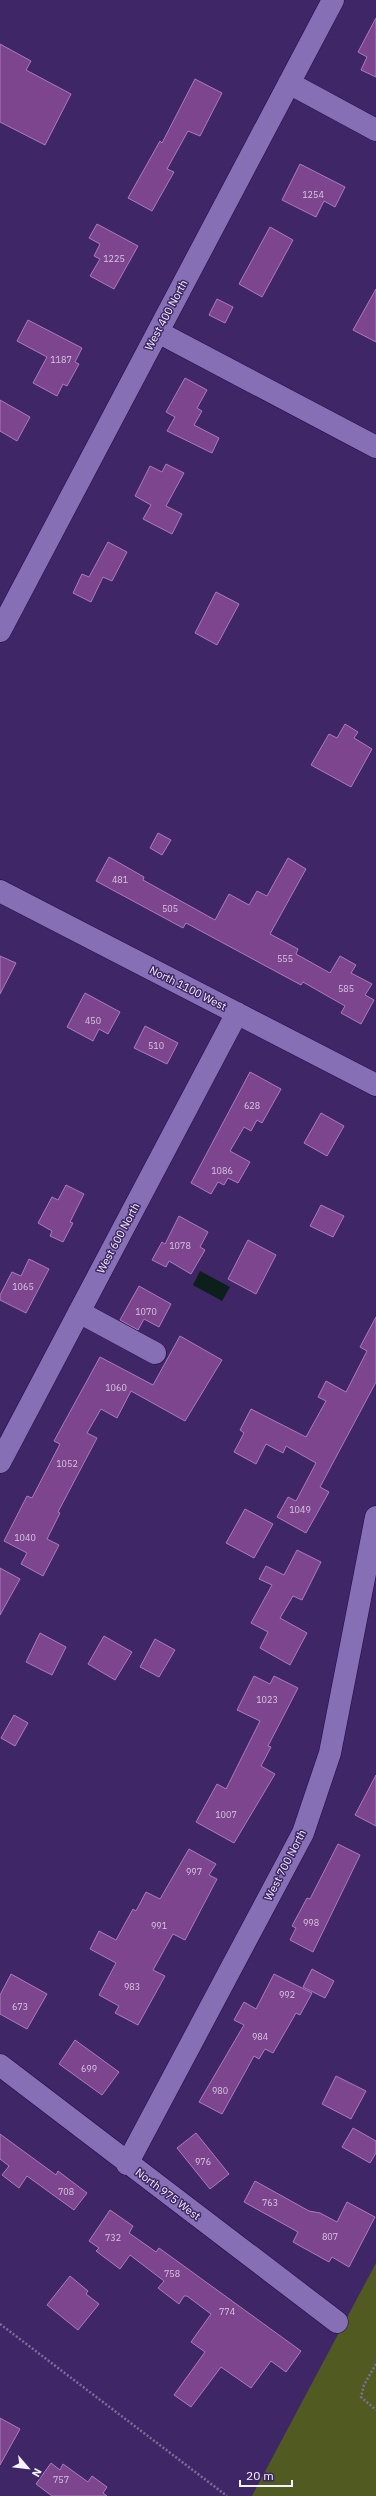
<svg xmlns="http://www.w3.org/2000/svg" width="376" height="2496" viewBox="0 0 376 2496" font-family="'IBM Plex Sans',sans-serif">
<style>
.green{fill:#515b21}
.water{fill:#0c1f1b}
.building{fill:#7d458e;stroke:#ad7bbb}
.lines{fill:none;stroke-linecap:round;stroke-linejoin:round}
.minor-casing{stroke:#260949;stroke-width:23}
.path{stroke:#7f6e9a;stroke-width:2.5;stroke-dasharray:2 2;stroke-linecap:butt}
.minor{stroke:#866fb5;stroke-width:22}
.labels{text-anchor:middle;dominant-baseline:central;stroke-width:3;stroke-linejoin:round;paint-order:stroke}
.number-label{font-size:9px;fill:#d6c7df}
.street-label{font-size:11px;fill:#f4f2fa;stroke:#3f2666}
</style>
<rect width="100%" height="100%" fill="#3f2666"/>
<path class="green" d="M376 2263V2496H252Z"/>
<path class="water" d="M200 1271 230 1287 222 1301 193 1285Z"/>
<path class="building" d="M376 18V77L361 70 367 57 358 52Z
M0 44 31 61 26 70 71 94 45 145 0 122Z
M195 79 222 93 200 136 188 131 167 169 174 172 152 211 128 198 160 141 162 143Z
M300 164 345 187 335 207 324 201 316 217 282 200Z
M97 224 138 246 114 289 90 276 100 259 94 256 100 244 89 238Z
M270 227 293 240 262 297 239 284Z
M376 289V342L353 330Z
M217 299 233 307 225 323 209 315Z
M28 320 82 348 75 362 79 364 67 386 63 384 57 396 33 383 47 357 17 341Z
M185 378 207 390 197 408 202 411 194 425 219 438 212 453 167 431 175 417 166 412Z
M0 400 30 417 17 441 0 431Z
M166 464 184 473 166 506 182 514 172 534 143 519 151 505 135 496 150 466 162 472Z
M108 542 127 552 112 581 103 577 91 602 73 593 82 574 89 577Z
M216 592 239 604 217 645 195 633Z
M345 724 358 732 354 738 372 749 351 787 311 765 329 734 337 738Z
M158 833 171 840 162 855 150 848Z
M109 857 144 877 143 880 215 920 229 894 249 905 257 891 267 896 288 858 306 869 270 934 298 949 296 954 330 973 340 956 356 965 351 973 372 984 365 995 374 1000 361 1024 341 1013 345 1006 303 982 301 985 186 923 183 928 96 881Z
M0 956 16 963 0 994Z
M85 993 120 1012 108 1034 99 1029 93 1041 67 1027Z
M145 1026 178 1043 167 1064 134 1048Z
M250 1072 281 1089 262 1123 257 1120 251 1131 244 1127 230 1151 250 1162 238 1183 228 1178 224 1185 218 1182 211 1194 191 1183Z
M321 1113 344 1126 327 1156 304 1143Z
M66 1185 84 1194 70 1222 73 1223 63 1242 50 1236 52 1231 38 1223 52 1197 58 1200Z
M321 1205 344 1216 333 1237 310 1226Z
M179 1216 208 1232 200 1247 205 1250 191 1274 169 1261 166 1267 152 1260 162 1242 165 1244Z
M248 1240 276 1255 256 1294 228 1279Z
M29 1259 49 1269 26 1313 0 1300V1295L12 1272 21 1276Z
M139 1286 171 1304 159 1327 144 1319 138 1330 120 1320Z
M376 1317V1382L320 1487 329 1492 306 1533 277 1517 288 1497 296 1501 316 1463 286 1446 283 1453 266 1444 256 1464 234 1452 244 1433 240 1430 251 1409 306 1437 326 1401 318 1397 326 1381 346 1392 367 1351 360 1347Z
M180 1336 222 1360 185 1421 131 1391 117 1418 101 1409 87 1433 97 1438 58 1512 60 1513 47 1539 59 1545 43 1576 21 1564 27 1553 4 1541 27 1496 32 1498 60 1444 54 1441 100 1357 153 1385Z
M245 1509 273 1524 254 1558 226 1543Z
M297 1550 321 1562 302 1600 293 1596 280 1618 307 1633 290 1665 260 1648 268 1632 251 1623 272 1585 259 1579 266 1566 284 1575Z
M0 1568 20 1579 0 1615Z
M40 1633 66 1647 52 1675 26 1662Z
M104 1636 132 1652 115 1680 88 1664Z
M155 1639 175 1650 159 1677 140 1667Z
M254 1676 270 1684 274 1676 298 1688 268 1746 271 1747 261 1766 275 1774 234 1843 196 1822 217 1784 226 1789 260 1721 237 1710Z
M14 1715 28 1723 15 1746 1 1738Z
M376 1775V1826L355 1815Z
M338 1844 360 1855 313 1952 290 1940 296 1928 292 1926 307 1898 310 1899Z
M189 1849 216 1864 209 1875 217 1879 185 1940 173 1934 153 1970 165 1976 138 2025 115 2013 119 2006 99 1995 116 1963 90 1949 99 1931 116 1940 133 1909 136 1911 146 1892 160 1899Z
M312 1969 334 1981 325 1998 303 1987Z
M11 1974 47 1994 27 2029 0 2014V1995Z
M274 1974 312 1993 300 2015 296 2013 273 2053 265 2049 259 2059 254 2056 222 2114 199 2102 244 2025 234 2020 244 2002 256 2009Z
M75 2040 119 2072 102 2095 59 2064Z
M336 2076 366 2091 351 2119 322 2104Z
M353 2128 376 2141V2153L370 2163 342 2147Z
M196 2133 229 2174 210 2189 177 2148Z
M0 2134 56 2175 58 2171 87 2193 74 2210 27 2176 19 2188 2 2175 9 2166 0 2159Z
M255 2181 309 2211 320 2213 337 2222 347 2202 375 2217 349 2267 332 2257 329 2262 293 2242 298 2232 244 2202Z
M110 2210 133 2226 129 2233 156 2252 159 2248 301 2351 286 2372 271 2361 251 2388 221 2367 191 2407 174 2395 205 2352 191 2342 211 2314 187 2296H184L179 2304 158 2288 164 2281 130 2255 120 2269 96 2251 99 2248 89 2241Z
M70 2276 88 2291 86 2294 99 2304 78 2330 47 2305Z
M0 2418 20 2429 0 2465Z
M51 2463 60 2470 63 2464 88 2482 92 2476 107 2487 103 2493 107 2496H52L36 2484Z"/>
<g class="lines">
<g class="minor-casing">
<path id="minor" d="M289 83 376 130
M158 332 376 447
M0 631 333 0
M0 891 376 1085
M79 1312 155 1353
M0 1462 237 1013
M0 2065 337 2322
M127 2164 303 1833 330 1753 376 1517"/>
</g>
<path class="path" d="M0 2324 227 2496
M376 2364 364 2385 361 2397 376 2410"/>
<use href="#minor" class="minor"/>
</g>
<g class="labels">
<g class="number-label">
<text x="313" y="194">1254</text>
<text x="114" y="258">1225</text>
<text x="61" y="359">1187</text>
<text x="120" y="879">481</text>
<text x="170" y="908">505</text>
<text x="285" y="958">555</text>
<text x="346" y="988">585</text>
<text x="93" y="1020">450</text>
<text x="156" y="1045">510</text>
<text x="252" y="1105">628</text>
<text x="222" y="1170">1086</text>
<text x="180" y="1245">1078</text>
<text x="23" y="1286">1065</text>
<text x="146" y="1311">1070</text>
<text x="116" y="1387">1060</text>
<text x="67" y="1463">1052</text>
<text x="300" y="1509">1049</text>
<text x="25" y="1537">1040</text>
<text x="267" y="1699">1023</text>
<text x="226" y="1814">1007</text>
<text x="194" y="1871">997</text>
<text x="311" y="1922">998</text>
<text x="159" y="1925">991</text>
<text x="132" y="1986">983</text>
<text x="287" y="1994">992</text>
<text x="20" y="2006">673</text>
<text x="260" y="2036">984</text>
<text x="89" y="2068">699</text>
<text x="220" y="2090">980</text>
<text x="203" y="2161">976</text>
<text x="66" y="2191">708</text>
<text x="270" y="2202">763</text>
<text x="330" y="2236">807</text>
<text x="113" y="2237">732</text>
<text x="172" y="2273">758</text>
<text x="227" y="2311">774</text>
<text x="61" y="2479">757</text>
</g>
<g class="street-label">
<text transform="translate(166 315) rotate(-62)">West 400 North</text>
<text transform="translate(188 988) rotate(27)">North 1100 West</text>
<text transform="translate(118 1238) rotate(-62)">West 600 North</text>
<text transform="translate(285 1865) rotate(-63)">West 700 North</text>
<text transform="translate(168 2194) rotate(37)">North 975 West</text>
</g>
</g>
<g transform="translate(28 2468) rotate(118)" stroke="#3f2666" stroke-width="3" paint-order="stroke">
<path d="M0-3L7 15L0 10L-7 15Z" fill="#f4f2fa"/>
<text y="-6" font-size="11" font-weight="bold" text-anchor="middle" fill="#f4f2fa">N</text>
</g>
<path d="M240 2480v6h52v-6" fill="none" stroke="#f4f2fa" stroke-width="2"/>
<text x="246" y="2480" font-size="12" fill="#f4f2fa" stroke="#3f2666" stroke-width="3" paint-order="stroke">20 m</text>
</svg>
